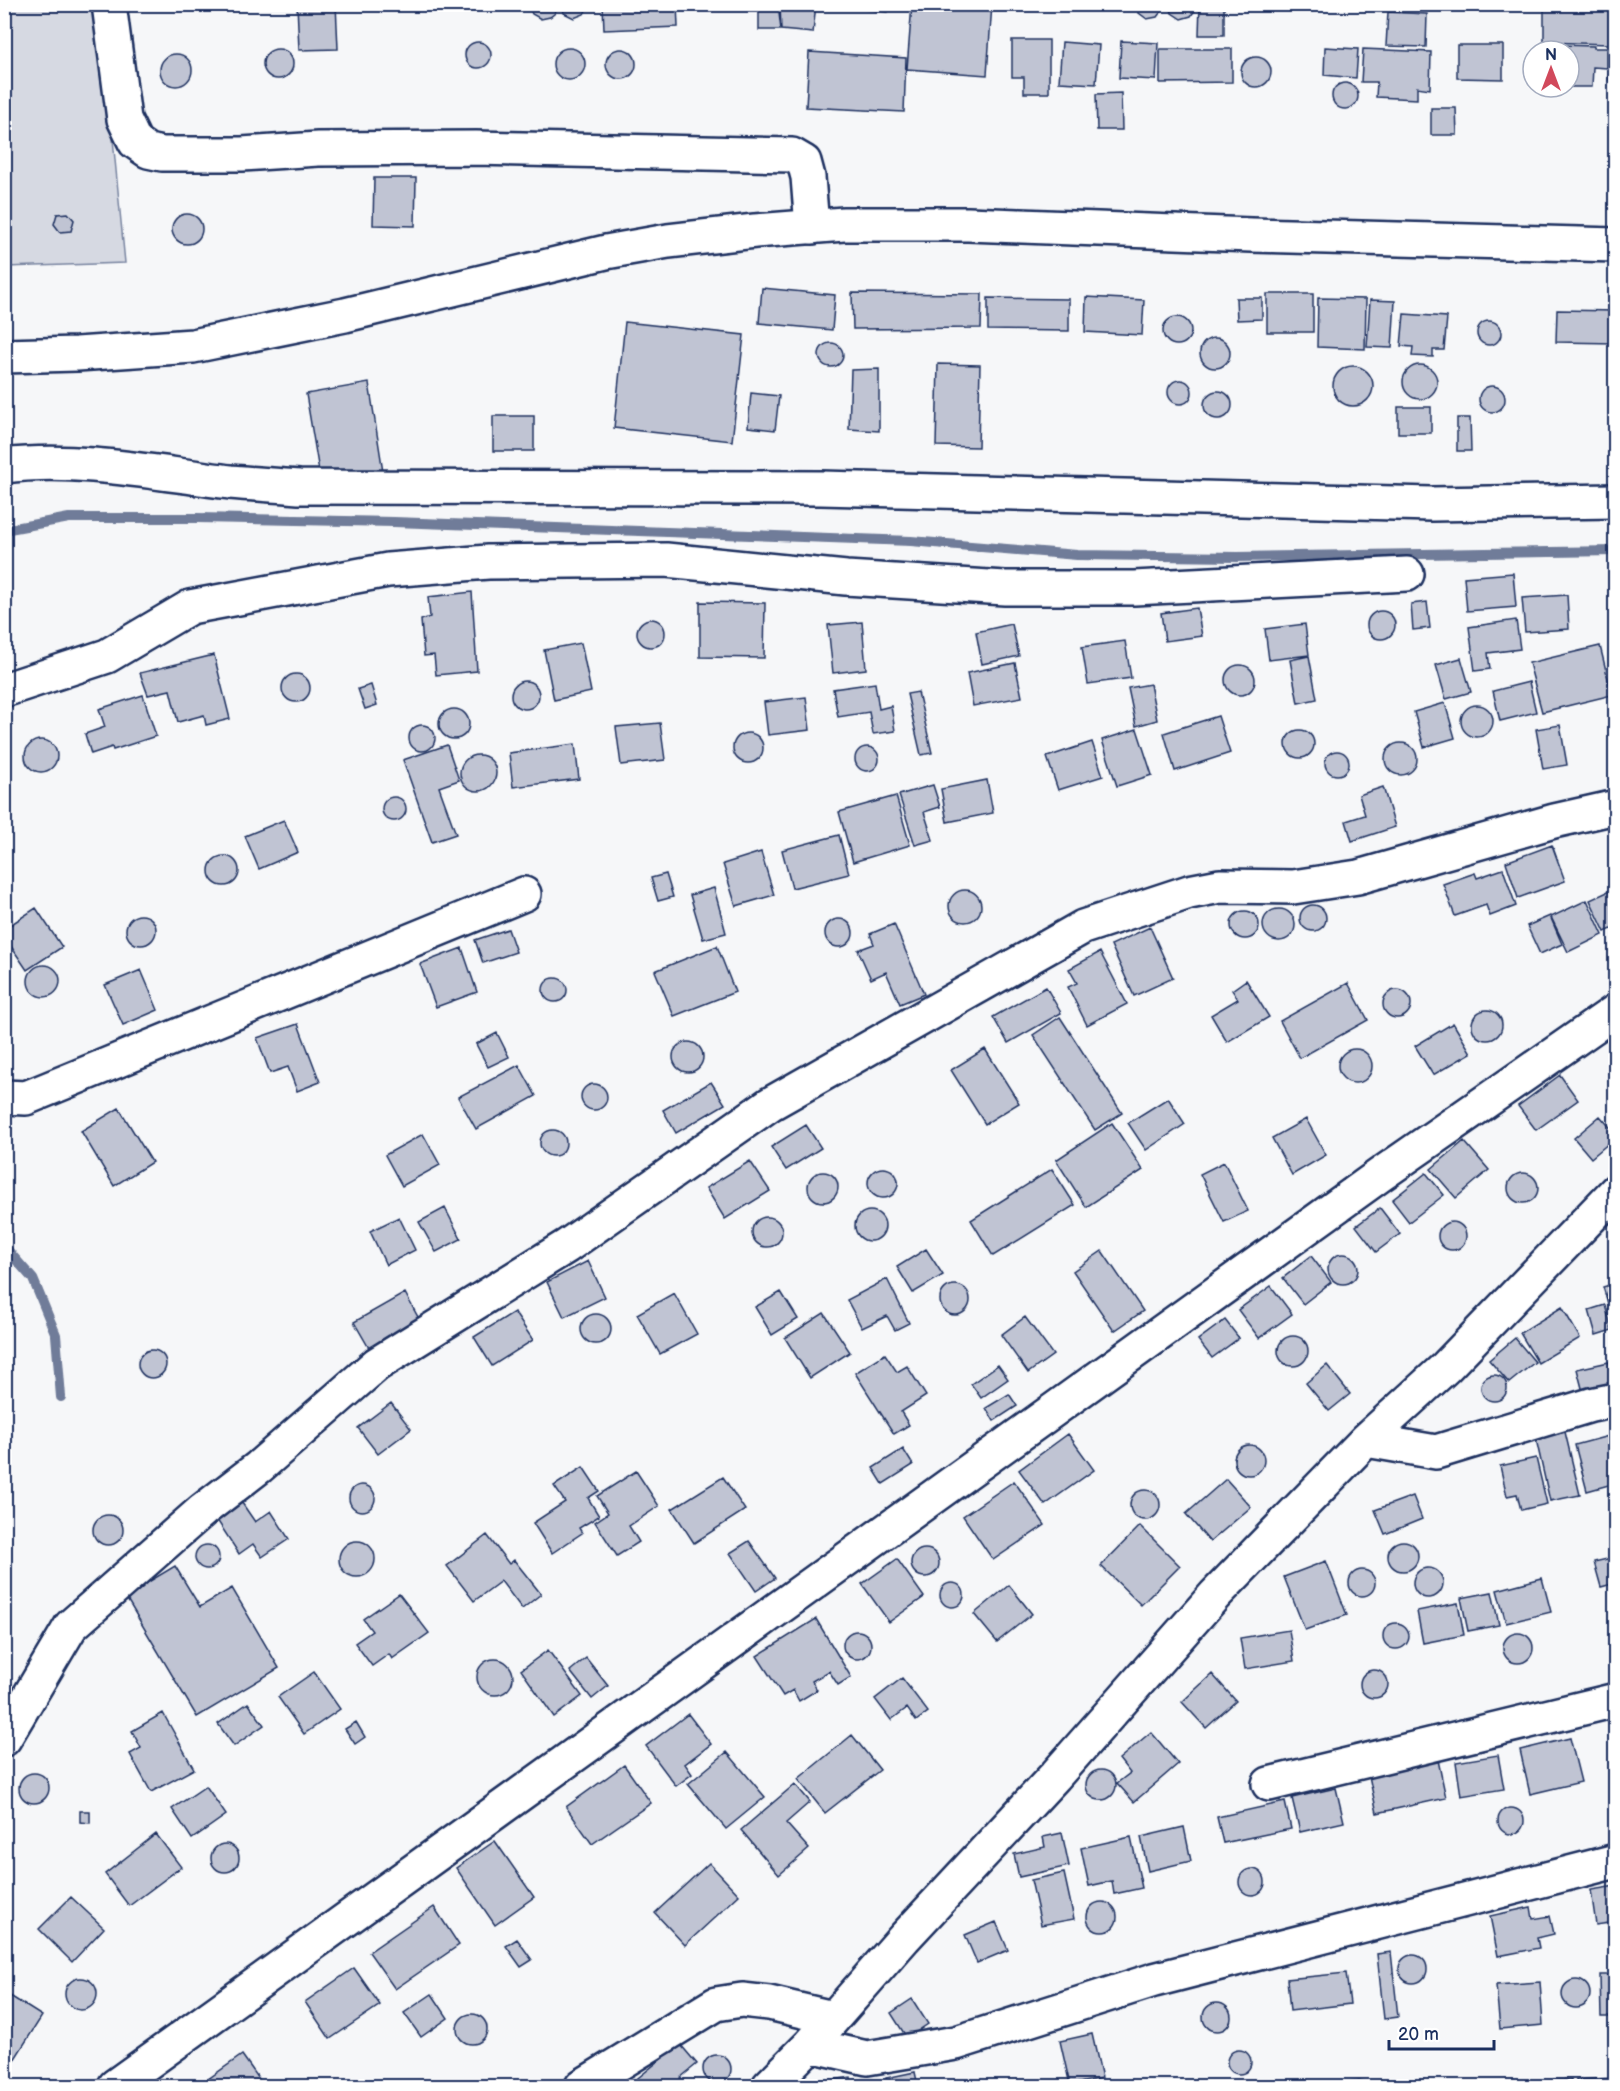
<svg xmlns="http://www.w3.org/2000/svg" width="1620" height="2091" viewBox="0 0 1620 2091" font-family="'Balsamiq Sans',sans-serif">
<style>
.green{fill:#d6d9e2;stroke:#7884a0;stroke-width:1.5}
.lines{fill:none;stroke-linecap:round;stroke-linejoin:round}
.stream{stroke:#707c99;stroke-width:10}
.building{fill:#c0c4d3;stroke:#1b2f5e;stroke-width:1.5}
.minor-casing{stroke:#1b2f5e;stroke-width:38}
.major-casing{stroke:#1b2f5e;stroke-width:38}
.minor{stroke:#fff;stroke-width:33}
.major{stroke:#fff;stroke-width:33}
</style>
<rect width="100%" height="100%" fill="#f6f7f9"/>
<filter id="ink" filterUnits="userSpaceOnUse"><feTurbulence type="fractalNoise" baseFrequency=".0167" numOctaves="2"/><feDisplacementMap in="SourceGraphic" scale="12" xChannelSelector="R" yChannelSelector="G"/><feConvolveMatrix kernelMatrix="1 2 1 2 8 2 1 2 1" color-interpolation-filters="sRGB"/></filter>
<g filter="url(#ink)">
<path class="green" d="M4 5H100L125 263 5 267Z"/>
<g class="lines">
<path class="stream" d="M4 530 69 518H197L394 522 911 541 1077 555 1238 557 1616 551
M4 1246 33 1279 56 1335 61 1397"/>
</g>
<path class="building" d="M297 4H336L338 49 299 50Z
M528 4H559V5L554 14 550 17 541 19 532 14Z
M561 4H589V5L584 14 574 18 564 13Z
M603 4H677L678 27 604 30Z
M780 4H816L813 33 781 30Z
M846 4H887V12L846 7Z
M912 4H992L987 75 907 69Z
M1137 4H1164L1163 9 1157 17 1147 19 1139 13Z
M1170 4H1196L1197 7 1191 16 1181 19 1172 13Z
M1200 4H1224V35H1199Z
M1544 4H1610L1609 44 1544 42Z
M1612 4H1616V43H1612Z
M759 5H778L781 30H759Z
M1388 12 1427 14 1426 47 1386 46Z
M1012 40H1049V93H1024V77H1012Z
M1121 41 1158 43 1156 80 1119 78Z
M1062 42 1099 45 1096 84 1059 82Z
M465 55a13 13 0 1 1 26 0a13 13 0 1 1-26 0Z
M1457 45H1503V79L1457 78Z
M1558 45 1594 46V48H1607V68L1593 67 1592 87H1569V51H1558Z
M1325 47 1358 49 1356 78 1324 75Z
M553 64a16 16 0 1 1 32 0a16 16 0 1 1-32 0Z
M1160 49H1232V82L1160 83Z
M1363 49 1431 52 1430 89 1417 87V99L1376 97 1377 82H1361Z
M606 64a15 15 0 1 1 30 0a15 15 0 1 1-30 0Z
M263 64a15 15 0 1 1 30 0a15 15 0 1 1-30 0Z
M809 52 906 58 904 112 806 107Z
M160 70a16 16 0 1 1 32 0a16 16 0 1 1-32 0Z
M1241 72a15 15 0 1 1 30 0a15 15 0 1 1-30 0Z
M1616 66V90L1609 80V75Z
M1332 96a13 13 0 1 1 26 0a13 13 0 1 1-26 0Z
M1121 93 1122 130H1097L1096 94Z
M1431 108H1456L1457 135H1431Z
M374 178H416L415 226 373 225Z
M68 213 74 220 71 231 60 232 54 224 57 214Z
M172 229a15 15 0 1 1 30 0a15 15 0 1 1-30 0Z
M762 288 835 295 832 330 759 323Z
M852 293 982 294 981 328 853 329Z
M1267 294H1313V332H1267Z
M1086 297 1144 300 1142 335 1085 332Z
M988 298 1069 299V331L988 330Z
M1236 298H1262V319L1237 320Z
M1318 298 1366 299 1365 349 1317 347Z
M1370 300 1395 301 1392 348 1367 347Z
M1557 310 1616 311V343L1556 342Z
M1404 314 1447 317 1444 350H1433V357L1412 356 1413 347 1401 346Z
M1163 331a14 14 0 1 1 28 0a14 14 0 1 1-28 0Z
M1477 333a12 12 0 1 1 24 0a12 12 0 1 1-24 0Z
M625 322 744 335 732 441 614 428Z
M1200 353a15 15 0 1 1 30 0a15 15 0 1 1-30 0Z
M819 355a12 12 0 1 1 24 0a12 12 0 1 1-24 0Z
M938 364 980 365 978 447 936 446Z
M1403 382a17 17 0 1 1 34 0a17 17 0 1 1-34 0Z
M1333 386a20 20 0 1 1 40 0a20 20 0 1 1-40 0Z
M879 369V431L849 429 851 370Z
M1168 392a12 12 0 1 1 24 0a12 12 0 1 1-24 0Z
M369 383 383 472 321 483 306 394Z
M1479 399a13 13 0 1 1 26 0a13 13 0 1 1-26 0Z
M1204 405a14 14 0 1 1 28 0a14 14 0 1 1-28 0Z
M751 393 779 396 775 430 748 427Z
M1398 407H1431V433H1398Z
M493 416H534V451H493Z
M1457 418H1470L1471 451H1457Z
M1513 573 1516 607 1467 611 1464 577Z
M472 592 477 671 436 675 434 655 424 656 421 620 430 617 428 597Z
M1567 595 1569 629 1525 632 1522 598Z
M700 602 765 603 764 658 700 657Z
M1427 602 1430 628 1413 630 1411 604Z
M1197 608 1202 636 1165 641 1161 613Z
M1367 625a14 14 0 1 1 28 0a14 14 0 1 1-28 0Z
M637 633a14 14 0 1 1 28 0a14 14 0 1 1-28 0Z
M1516 620 1520 649 1488 653 1490 669 1475 671 1469 627Z
M862 622 866 669 833 673 828 625Z
M1012 624 1019 656 982 664 976 632Z
M1305 624 1309 655 1269 660 1265 629Z
M1125 641 1131 678 1088 684 1082 647Z
M581 643 591 692 554 700 544 650Z
M1600 646 1612 695 1542 712 1529 663Z
M214 655 230 719 206 725 204 715 178 722 170 690 148 695 140 673Z
M1309 656 1317 699 1298 703 1290 660Z
M1461 658 1471 692 1446 699 1436 665Z
M1015 663 1022 697 973 706 967 673Z
M1225 680a15 15 0 1 1 30 0a15 15 0 1 1-30 0Z
M282 688a14 14 0 1 1 28 0a14 14 0 1 1-28 0Z
M511 695a14 14 0 1 1 28 0a14 14 0 1 1-28 0Z
M1529 682 1536 712 1500 721 1493 691Z
M875 683 879 709 891 706 895 731 873 734 869 712 838 717 833 689Z
M1150 684 1157 720 1136 726 1128 688Z
M371 685 377 705 365 709 358 689Z
M918 692 932 753 921 755 907 694Z
M143 695 156 736 113 750 112 747 91 754 85 734 105 727 99 709Z
M806 697 810 730 768 735 764 702Z
M1445 703 1455 738 1424 747 1414 712Z
M1461 721a16 16 0 1 1 32 0a16 16 0 1 1-32 0Z
M439 724a15 15 0 1 1 30 0a15 15 0 1 1-30 0Z
M1218 716 1230 753 1175 771 1164 733Z
M660 723 665 760 621 765 616 727Z
M1560 725 1567 765 1543 769 1536 729Z
M409 738a13 13 0 1 1 26 0a13 13 0 1 1-26 0Z
M1137 729 1152 775 1117 786 1102 740Z
M1286 744a14 14 0 1 1 28 0a14 14 0 1 1-28 0Z
M733 748a15 15 0 1 1 30 0a15 15 0 1 1-30 0Z
M25 756a16 16 0 1 1 32 0a16 16 0 1 1-32 0Z
M1092 742 1103 776 1058 790 1047 757Z
M1385 759a16 16 0 1 1 32 0a16 16 0 1 1-32 0Z
M575 744 579 779 513 787 509 753Z
M447 745 459 780 439 787 456 834 432 842 403 760Z
M855 759a12 12 0 1 1 24 0a12 12 0 1 1-24 0Z
M1325 763a12 12 0 1 1 24 0a12 12 0 1 1-24 0Z
M460 773a18 18 0 1 1 36 0a18 18 0 1 1-36 0Z
M987 780 993 813 947 822 941 789Z
M933 785 940 807 924 812 933 840 915 845 899 795Z
M1383 787 1395 827 1352 841 1346 821 1365 815 1359 795Z
M896 796 910 845 853 862 839 812Z
M382 809a12 12 0 1 1 24 0a12 12 0 1 1-24 0Z
M284 820 298 852 259 869 245 836Z
M839 835 849 874 792 888 782 850Z
M1552 845 1565 881 1518 898 1506 862Z
M761 852 774 895 736 906 723 864Z
M209 871a15 15 0 1 1 30 0a15 15 0 1 1-30 0Z
M1503 869 1516 906 1490 916 1486 905 1455 916 1443 884 1475 873 1477 878Z
M666 874 673 897 658 901 651 878Z
M714 888 726 933 703 939 690 895Z
M1616 888V927L1605 932 1590 900Z
M949 906a16 16 0 1 1 32 0a16 16 0 1 1-32 0Z
M1587 900 1603 935 1568 952 1551 917Z
M1300 918a13 13 0 1 1 26 0a13 13 0 1 1-26 0Z
M36 908 62 947 27 970 4 936V929Z
M1263 925a16 16 0 1 1 32 0a16 16 0 1 1-32 0Z
M1231 925a14 14 0 1 1 28 0a14 14 0 1 1-28 0Z
M126 930a15 15 0 1 1 30 0a15 15 0 1 1-30 0Z
M1550 916 1562 944 1540 954 1527 926Z
M825 933a14 14 0 1 1 28 0a14 14 0 1 1-28 0Z
M894 924 924 994 900 1004 886 972 871 979 858 950 874 944 870 934Z
M1150 927 1173 978 1134 996 1111 945Z
M508 929 516 952 483 963 475 940Z
M717 946 735 992 674 1016 655 971Z
M462 948 477 992 436 1007 420 964Z
M1100 952 1127 1004 1087 1025 1068 987 1077 983 1069 969Z
M28 981a16 16 0 1 1 32 0a16 16 0 1 1-32 0Z
M141 970 158 1010 123 1025 105 985Z
M543 990a12 12 0 1 1 24 0a12 12 0 1 1-24 0Z
M1246 980 1269 1017 1227 1042 1211 1015 1238 999 1232 990Z
M1348 983 1368 1020 1300 1058 1280 1021Z
M1046 987 1061 1013 1008 1043 993 1017Z
M1383 1004a14 14 0 1 1 28 0a14 14 0 1 1-28 0Z
M1472 1025a15 15 0 1 1 30 0a15 15 0 1 1-30 0Z
M1060 1017 1122 1113 1095 1130 1033 1035Z
M1453 1023 1471 1053 1433 1075 1415 1046Z
M298 1024 320 1082 297 1091 288 1067 270 1073 257 1038Z
M497 1033 509 1057 488 1067 476 1044Z
M673 1057a15 15 0 1 1 30 0a15 15 0 1 1-30 0Z
M985 1049 1019 1103 985 1124 951 1070Z
M1338 1066a17 17 0 1 1 34 0a17 17 0 1 1-34 0Z
M519 1065 536 1096 476 1129 458 1097Z
M1560 1075 1578 1100 1536 1130 1518 1106Z
M711 1082 725 1104 676 1133 663 1110Z
M581 1097a13 13 0 1 1 26 0a13 13 0 1 1-26 0Z
M1168 1098 1185 1124 1146 1150 1128 1123Z
M119 1108 152 1162 114 1186 81 1131Z
M1600 1116 1616 1134V1137L1591 1158 1574 1138Z
M1306 1119 1326 1155 1292 1175 1272 1138Z
M1112 1123 1143 1170 1086 1207 1056 1160Z
M806 1125 821 1148 786 1170 771 1147Z
M540 1143a13 13 0 1 1 26 0a13 13 0 1 1-26 0Z
M423 1134 440 1165 402 1186 385 1155Z
M1464 1141 1489 1170 1456 1198 1431 1169Z
M750 1161 770 1191 725 1219 706 1188Z
M1224 1162 1248 1211 1224 1222 1200 1174Z
M868 1183a15 15 0 1 1 30 0a15 15 0 1 1-30 0Z
M1052 1169 1075 1205 993 1256 971 1220Z
M808 1187a15 15 0 1 1 30 0a15 15 0 1 1-30 0Z
M1426 1173 1444 1195 1409 1222 1392 1200Z
M1508 1188a15 15 0 1 1 30 0a15 15 0 1 1-30 0Z
M445 1208 461 1239 436 1252 419 1222Z
M1380 1208 1400 1234 1376 1252 1356 1226Z
M855 1226a15 15 0 1 1 30 0a15 15 0 1 1-30 0Z
M399 1217 415 1250 386 1265 370 1231Z
M752 1232a15 15 0 1 1 30 0a15 15 0 1 1-30 0Z
M1438 1236a14 14 0 1 1 28 0a14 14 0 1 1-28 0Z
M926 1249 943 1275 913 1293 897 1267Z
M1102 1251 1143 1311 1114 1331 1073 1271Z
M1328 1269a15 15 0 1 1 30 0a15 15 0 1 1-30 0Z
M1311 1256 1331 1282 1303 1304 1283 1278Z
M588 1261 605 1297 564 1317 547 1282Z
M887 1279 909 1323 895 1330 887 1316 862 1328 847 1300Z
M1616 1283V1329L1603 1287Z
M940 1300a15 15 0 1 1 30 0a15 15 0 1 1-30 0Z
M1271 1286 1292 1314 1259 1338 1238 1310Z
M781 1292 798 1319 772 1335 755 1307Z
M405 1293 419 1319 369 1348 354 1322Z
M674 1293 697 1334 660 1354 637 1314Z
M1605 1305 1612 1330 1596 1335 1589 1310Z
M1562 1307 1580 1338 1538 1363 1520 1333Z
M514 1312 533 1340 492 1366 474 1337Z
M824 1313 850 1352 810 1378 785 1338Z
M581 1329a15 15 0 1 1 30 0a15 15 0 1 1-30 0Z
M1025 1317 1053 1355 1028 1373 1001 1335Z
M1225 1320 1239 1338 1212 1358 1198 1340Z
M1278 1351a15 15 0 1 1 30 0a15 15 0 1 1-30 0Z
M1515 1338 1535 1362 1509 1383 1489 1360Z
M138 1364a14 14 0 1 1 28 0a14 14 0 1 1-28 0Z
M885 1354 897 1372 907 1366 926 1396 901 1412 909 1425 894 1434 855 1373Z
M1609 1362 1614 1385 1583 1392 1577 1369Z
M998 1365 1008 1379 981 1398 971 1384Z
M1327 1365 1350 1394 1329 1411 1306 1383Z
M1481 1388a13 13 0 1 1 26 0a13 13 0 1 1-26 0Z
M1009 1394 1017 1406 994 1421 986 1408Z
M391 1403 411 1429 378 1454 358 1428Z
M1565 1432 1580 1495 1550 1501 1536 1439Z
M1068 1434 1094 1470 1045 1505 1019 1470Z
M1616 1434V1483L1587 1491 1575 1445Z
M1234 1460a15 15 0 1 1 30 0a15 15 0 1 1-30 0Z
M903 1449 913 1465 883 1484 873 1468Z
M1536 1458 1547 1504 1521 1510 1517 1494 1507 1496 1500 1466Z
M583 1467 599 1491 588 1498 599 1516 579 1528 582 1533 552 1553 533 1523 565 1502 554 1486Z
M636 1471 659 1506 629 1526 639 1542 617 1556 595 1522 608 1513 597 1496Z
M723 1477 745 1510 694 1543 672 1509Z
M1226 1479 1251 1507 1210 1542 1186 1514Z
M1014 1481 1045 1525 993 1560 963 1516Z
M349 1498a13 13 0 1 1 26 0a13 13 0 1 1-26 0Z
M1130 1505a15 15 0 1 1 30 0a15 15 0 1 1-30 0Z
M1413 1496 1422 1519 1385 1534 1375 1510Z
M242 1503 255 1522 271 1511 289 1539 262 1557 253 1544 239 1554 217 1520Z
M93 1530a15 15 0 1 1 30 0a15 15 0 1 1-30 0Z
M1140 1526 1180 1566 1141 1605 1101 1566Z
M487 1535 509 1564 514 1560 541 1594 522 1609 501 1581 474 1601 447 1566Z
M749 1541 775 1578 756 1591 730 1553Z
M339 1559a18 18 0 1 1 36 0a18 18 0 1 1-36 0Z
M1388 1556a15 15 0 1 1 30 0a15 15 0 1 1-30 0Z
M195 1557a12 12 0 1 1 24 0a12 12 0 1 1-24 0Z
M911 1563a14 14 0 1 1 28 0a14 14 0 1 1-28 0Z
M1616 1557V1583L1601 1587 1594 1562Z
M897 1559 924 1597 889 1622 862 1584Z
M1326 1561 1347 1615 1305 1630 1284 1577Z
M175 1566 200 1607 232 1588 279 1668 197 1717 125 1596Z
M1413 1583a15 15 0 1 1 30 0a15 15 0 1 1-30 0Z
M1349 1583a13 13 0 1 1 26 0a13 13 0 1 1-26 0Z
M1542 1578 1551 1612 1506 1623 1497 1590Z
M940 1595a12 12 0 1 1 24 0a12 12 0 1 1-24 0Z
M1009 1585 1032 1614 997 1642 974 1614Z
M1492 1592 1499 1625 1468 1631 1461 1598Z
M399 1594 429 1633 392 1659 389 1654 372 1666 355 1643 372 1631 363 1619Z
M1458 1603 1464 1635 1423 1643 1417 1611Z
M816 1619 851 1677 838 1685 829 1671 812 1681 817 1690 799 1701 793 1690 783 1696 757 1656Z
M1383 1636a13 13 0 1 1 26 0a13 13 0 1 1-26 0Z
M1289 1630 1294 1661 1245 1669 1240 1638Z
M843 1645a14 14 0 1 1 28 0a14 14 0 1 1-28 0Z
M1503 1648a15 15 0 1 1 30 0a15 15 0 1 1-30 0Z
M548 1650 582 1696 554 1717 521 1670Z
M586 1658 608 1686 592 1699 570 1671Z
M477 1677a18 18 0 1 1 36 0a18 18 0 1 1-36 0Z
M1360 1684a14 14 0 1 1 28 0a14 14 0 1 1-28 0Z
M314 1672 340 1709 304 1734 278 1697Z
M1212 1674 1236 1701 1206 1728 1182 1702Z
M902 1678 928 1712 916 1721 907 1708 891 1720 875 1699Z
M248 1703 264 1725 234 1746 218 1724Z
M163 1713 194 1769 151 1792 130 1754 141 1748 132 1731Z
M688 1714 711 1744 685 1764 692 1774 676 1786 646 1746Z
M356 1722 365 1737 355 1744 345 1729Z
M1616 1726V1749L1609 1728Z
M1151 1732 1178 1764 1134 1802 1117 1783 1130 1773 1119 1759Z
M852 1735 880 1770 825 1813 798 1779Z
M1570 1738 1581 1782 1530 1794 1520 1750Z
M727 1752 765 1797 726 1829 688 1784Z
M1498 1755 1504 1789 1461 1796 1456 1762Z
M1438 1760 1446 1798 1377 1813 1369 1776Z
M624 1765 651 1803 592 1844 566 1807Z
M1086 1785a15 15 0 1 1 30 0a15 15 0 1 1-30 0Z
M19 1788a15 15 0 1 1 30 0a15 15 0 1 1-30 0Z
M795 1784 810 1802 786 1823 809 1849 779 1875 741 1830Z
M206 1786 226 1815 192 1839 172 1809Z
M1336 1788 1344 1822 1300 1832 1292 1798Z
M1285 1802 1291 1829 1223 1843 1217 1817Z
M1498 1821a13 13 0 1 1 26 0a13 13 0 1 1-26 0Z
M80 1811H90V1823L80 1822Z
M1184 1827 1191 1861 1148 1871 1141 1837Z
M1062 1833 1069 1866 1019 1877 1014 1854 1045 1847 1043 1837Z
M156 1834 181 1867 129 1906 105 1874Z
M1131 1837 1142 1888 1114 1894 1112 1881 1089 1886 1081 1848Z
M495 1841 534 1897 495 1925 456 1868Z
M211 1858a14 14 0 1 1 28 0a14 14 0 1 1-28 0Z
M709 1863 739 1895 685 1945 655 1913Z
M1239 1882a13 13 0 1 1 26 0a13 13 0 1 1-26 0Z
M1064 1873 1074 1919 1041 1925 1031 1880Z
M1616 1886V1922L1596 1925 1591 1890Z
M71 1897 104 1928 72 1962 39 1929Z
M1087 1917a15 15 0 1 1 30 0a15 15 0 1 1-30 0Z
M434 1907 459 1945 395 1989 369 1952Z
M1531 1907 1533 1919 1550 1916 1554 1934 1537 1938 1539 1948 1498 1956 1490 1916Z
M996 1922 1008 1950 977 1963 965 1935Z
M517 1939 532 1960 521 1967 506 1946Z
M1391 1952 1398 2017 1384 2019 1377 1954Z
M1399 1969a14 14 0 1 1 28 0a14 14 0 1 1-28 0Z
M354 1968 380 2005 330 2039 305 2002Z
M1346 1973 1350 2004 1290 2011 1287 1979Z
M1600 1975H1616V2017H1601Z
M65 1994a16 16 0 1 1 32 0a16 16 0 1 1-32 0Z
M1562 1994a14 14 0 1 1 28 0a14 14 0 1 1-28 0Z
M1540 1982 1543 2025 1500 2029 1496 1985Z
M7 1994 42 2016 9 2068 4 2065V1999Z
M432 1994 448 2018 421 2037 404 2013Z
M912 1999 928 2024 907 2038 891 2013Z
M1203 2017a14 14 0 1 1 28 0a14 14 0 1 1-28 0Z
M457 2029a15 15 0 1 1 30 0a15 15 0 1 1-30 0Z
M1092 2034 1102 2078 1070 2085 1060 2041Z
M680 2044 697 2064 680 2078 687 2086H628Z
M1227 2062a12 12 0 1 1 24 0a12 12 0 1 1-24 0Z
M242 2055 264 2086H207L204 2082Z
M703 2069a14 14 0 1 1 28 0a14 14 0 1 1-28 0Z
M915 2072 918 2086H888L886 2078Z
M851 2077 852 2086H794Z
M1615 2078 1616 2086H1576V2080Z
M1359 2080 1365 2082 1371 2086H1345L1352 2081Z
M1571 2080V2086H1523V2081Z"/>
<g class="lines">
<g class="minor-casing">
<path id="minor" d="M109 4 124 119 135 142 148 151 162 154H242L318 149 476 148 792 155 804 162 808 177 812 227
M4 466C80 457 155 473 230 482 253 484 276 485 299 487L821 488 1432 504 1616 501
M4 690 107 656 190 607 388 570 488 562 666 560 846 578 1005 588H1134L1407 574
M4 1097 26 1098 524 894
M1366 1440 1436 1452 1591 1405 1616 1400
M4 1739 71 1626 203 1510 259 1467 377 1364 567 1246 770 1104 1083 927 1189 892 1220 886 1293 887 1358 877 1554 821 1616 807
M1269 1784 1616 1700
M810 2045 867 2058 956 2043 1154 1980 1616 1861
M115 2086 1380 1175 1616 1011
M582 2086 716 2004 742 2000 769 2003 833 2018
M769 2086 810 2045 904 1938 1055 1776 1215 1595 1366 1440 1446 1367 1616 1191"/>
</g>
<g class="major-casing">
<path id="major" d="M4 356 77 354 193 346 345 315 606 252 668 241 755 231 844 224H968L1251 235 1616 245"/>
</g>
<use href="#minor" class="minor"/>
<use href="#major" class="major"/>
</g>
</g>
<rect width="1620" height="2091" fill="none" stroke="#fff" stroke-width="24"/>
<rect x="12" y="12" width="1596" height="2067" fill="none" stroke="#1b2f5e" stroke-width="2" filter="url(#ink)"/>
<g transform="translate(1551 69)"><circle r="28" fill="#ffffff" stroke="#a4acbf" stroke-width="1.5"/>
<path d="M0-4.5L10 22L0 15L-10 22Z" fill="#d1495b"/>
<text y="-9" font-size="16" font-weight="bold" text-anchor="middle" fill="#1b2f5e">N</text>
</g>
<path d="M1389 2040v9h105v-9" fill="none" stroke="#1b2f5e" stroke-width="3"/>
<text x="1398" y="2040" font-size="18" fill="#1b2f5e" stroke="#ffffff" stroke-width="4.5" paint-order="stroke">20 m</text>
</svg>
